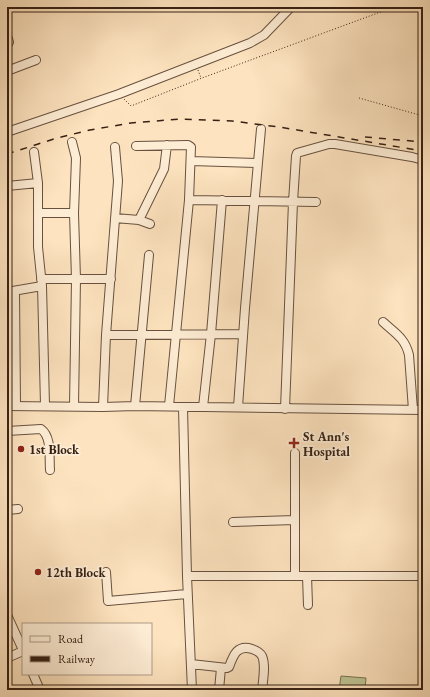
<svg xmlns="http://www.w3.org/2000/svg" width="430" height="697" viewBox="0 0 430 697" font-family="'EB Garamond',serif">
<style>
.green{fill:#bec493;stroke:#7a7254}
.lines{fill:none;stroke-linecap:round;stroke-linejoin:round}
.minor-casing{stroke:#68513f;stroke-width:10}
.path{stroke:#362014;stroke-width:1;stroke-dasharray:1 2;stroke-linecap:butt}
.minor{stroke:#feedd5;stroke-width:8}
.rail{stroke:#362014;stroke-width:1.5;stroke-dasharray:7 7;stroke-linecap:butt}
.poi-dot{fill:#8f2418;stroke:#feedd5;stroke-width:1.5}
.labels{text-anchor:middle;dominant-baseline:central;stroke-width:3.5;stroke-linejoin:round;paint-order:stroke}
.poi-label{font-size:13px;font-weight:bold;fill:#362014;stroke:#feedd5;text-anchor:start}
</style>
<rect width="100%" height="100%" fill="#fde3bf"/>
<filter id="stains"><feTurbulence type="fractalNoise" baseFrequency=".005" numOctaves="4"/><feColorMatrix values="0 0 0 0 .2 0 0 0 0 .09 0 0 0 0 .02 0 0 0 .5 -.17"/></filter>
<radialGradient id="worn" r=".72"><stop offset=".6" stop-color="#630" stop-opacity="0"/><stop offset="1" stop-color="#630" stop-opacity=".3"/></radialGradient>
<path class="green" d="M341 676 366 678 365 690H339Z"/>
<g class="lines">
<g class="minor-casing">
<path id="minor" d="M7 36 9 42 7 45
M7 71 36 60
M7 132 119 94 250 43 264 35 291 7
M72 142 76 158 74 213 76 279 74 406
M136 146 188 145 191 147 189 200 169 406
M34 152 38 183V247L42 286 45 405
M191 161 258 163
M7 186 38 183
M189 200 316 202
M38 213H74
M115 218 139 220 150 224
M139 220 164 169 167 145
M41 279H111
M15 291 16 406
M7 292 42 286
M383 322C395 333 405 338 409 355L413 410
M106 335 243 334
M7 406 103 407 135 406 423 410
M135 406 149 255
M103 407 106 335 118 181 115 147
M183 407 187 576
M203 407 211 334 222 200
M238 407 245 308 261 129
M285 409 293 202 296 156 297 153 329 144H335L412 157 423 160
M7 431 41 429C52 437 49 457 50 470
M295 453V520
M7 510 18 509
M233 522 295 520V576
M106 572 108 601 187 594
M307 576 308 605
M7 615 23 650
M7 658 23 651
M191 664 227 668 229 667C233 656 237 644 252 649 255 650 260 652 262 656 266 665 263 680 262 690
M33 674 40 690
M192 690 187 576H423
M219 690 221 668"/>
</g>
<path class="path" d="M198 70 201 78
M359 98 423 116
M124 99 131 106 202 78 394 7"/>
<use href="#minor" class="minor"/>
<path class="rail" d="M365 137 423 142
M7 154 57 138 90 130 131 123 180 119 232 121 279 127 423 151"/>
</g>
<g class="poi-dot">
<path d="M292 437h4v4h4v4h-4v4h-4v-4h-4v-4h4z"/>
<circle cx="21" cy="449" r="4"/>
<circle cx="38" cy="572" r="4"/>
</g>
<g class="labels">
<g class="poi-label">
<text x="303" y="436">St Ann's<tspan x="303" dy="15">Hospital</tspan></text>
<text x="29" y="449">1st Block</text>
<text x="46" y="572">12th Block</text>
</g>
</g>
<rect width="430" height="697" fill="none" stroke="#fde3bf" stroke-width="24"/>
<rect x="8" y="8" width="414" height="681" fill="none" stroke="#362014" stroke-width="2"/>
<rect x="12" y="12" width="406" height="673" fill="none" stroke="#362014"/>
<rect x="22" y="623" width="130" height="52" fill="#feedd5" stroke="#ae9b88"/>
<rect x="30" y="636" width="20" height="6" fill="#feedd5" stroke="#ae9b88"/>
<text x="58" y="643" font-size="12" fill="#362014">Road</text>
<rect x="30" y="656" width="20" height="6" fill="#362014" stroke="#ae9b88"/>
<text x="58" y="663" font-size="12" fill="#362014">Railway</text>
<rect width="100%" height="100%" filter="url(#stains)"/>
<rect width="100%" height="100%" fill="url(#worn)"/>
</svg>
